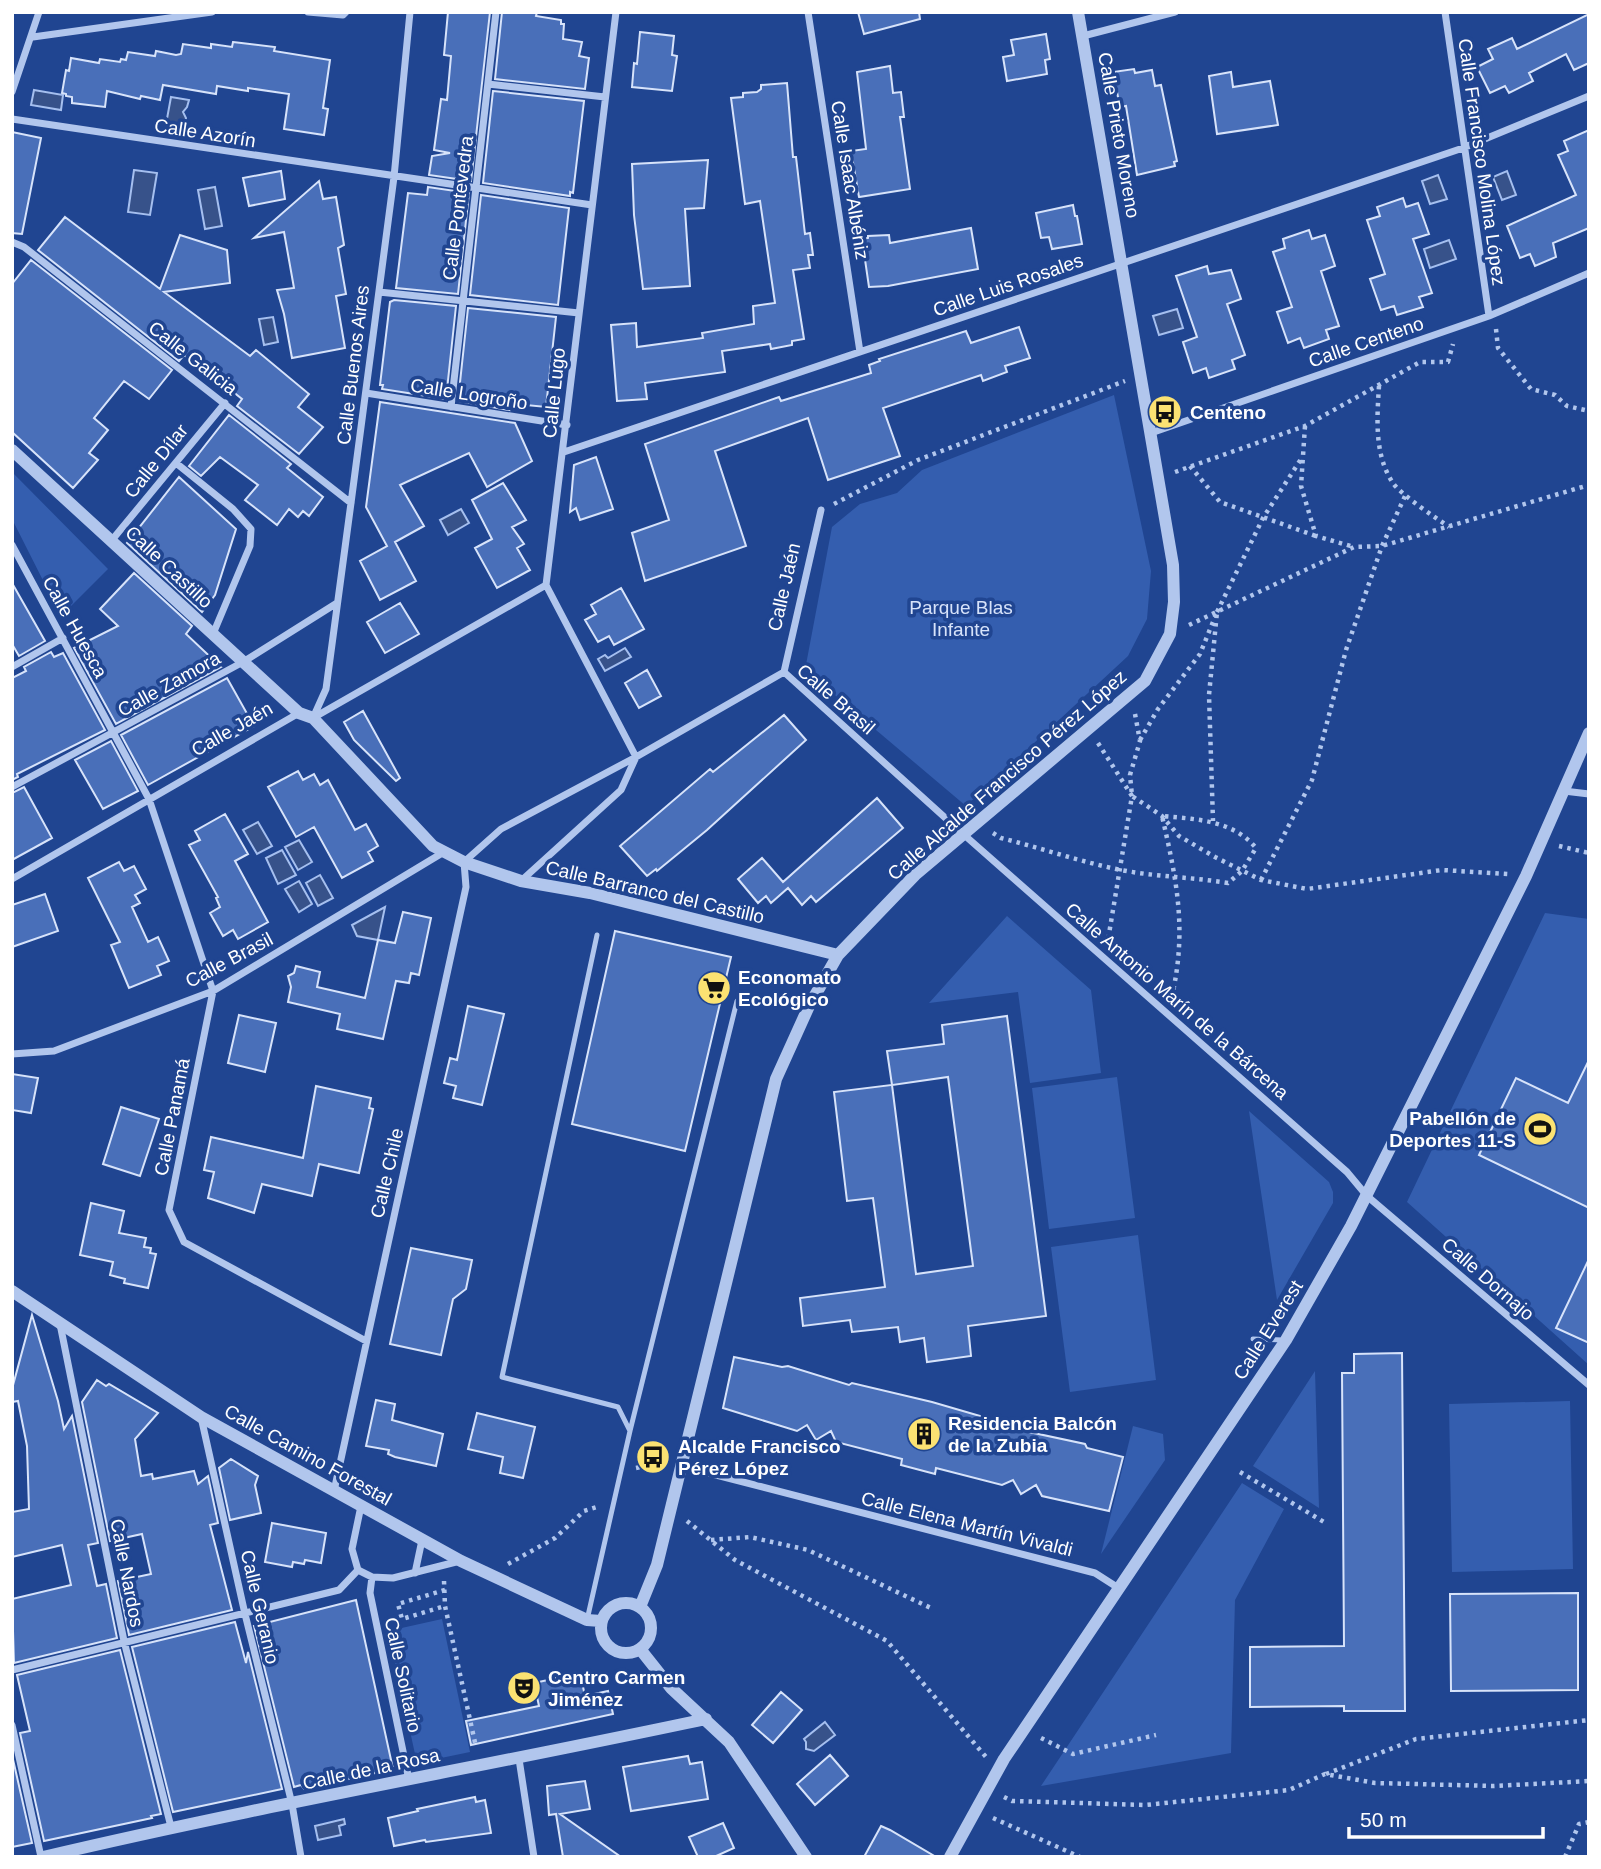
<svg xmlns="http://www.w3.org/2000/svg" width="1601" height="1869" viewBox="0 0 1601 1869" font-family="Helvetica,sans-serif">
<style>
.green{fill:#345eaf}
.water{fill:#37528a;stroke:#a5bfef;stroke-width:2}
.building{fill:#496fb9;stroke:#d7e3fa;stroke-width:2;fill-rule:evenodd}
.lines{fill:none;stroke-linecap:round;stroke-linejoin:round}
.path{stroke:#b1c6ed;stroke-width:4.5;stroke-dasharray:3.5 5;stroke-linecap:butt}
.service{stroke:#b1c6ed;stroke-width:5}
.minor{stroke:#b1c6ed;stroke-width:7}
.tertiary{stroke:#b1c6ed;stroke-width:12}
.labels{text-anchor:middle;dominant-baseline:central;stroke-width:7;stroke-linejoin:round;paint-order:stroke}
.street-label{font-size:19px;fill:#fff;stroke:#204591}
.poi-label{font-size:19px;font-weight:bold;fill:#fff;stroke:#204591;text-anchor:start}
.park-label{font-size:19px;fill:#d7e3fa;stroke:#204591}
</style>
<rect width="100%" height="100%" fill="#204591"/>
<path class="green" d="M1114 395 1151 571 1147 619 1128 656 966 806 805 670 832 527 860 504 897 493 922 470Z
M13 473 108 569 61 616 12 519Z
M1545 913 1589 919V1365L1407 1202Z
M1007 916 1091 990 1101 1073 1030 1083 1018 992 929 1003Z
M1117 1077 1135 1218 1049 1229 1032 1088Z
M1249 1111 1329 1182 1333 1192V1203L1277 1300Z
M1138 1235 1156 1380 1070 1392 1051 1247Z
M1315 1371 1319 1508 1253 1466Z
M1570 1401 1573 1569 1452 1572 1449 1404Z
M1133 1426 1163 1434 1165 1460 1101 1554Z
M1242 1483 1284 1509 1235 1600 1231 1753 1041 1786Z
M442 1619 470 1752 417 1763 388 1631Z"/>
<path class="water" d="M34 90 63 95 61 110 31 105Z
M171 97 189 100 187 107 183 112 186 118 184 126 166 124Z
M134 170 157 173 150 215 128 212Z
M1507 171 1516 195 1502 200 1493 177Z
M1438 175 1447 199 1430 204 1422 181Z
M215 187 222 226 205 229 198 190Z
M1449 240 1456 259 1430 268 1424 249Z
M1177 309 1183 328 1159 335 1153 316Z
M273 317 278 342 264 345 259 319Z
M461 509 469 523 448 535 440 520Z
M625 648 631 657 605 671 598 659 605 655 608 658Z
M258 822 272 846 257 854 243 830Z
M299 840 312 862 298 870 285 847Z
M282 850 296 875 278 884 266 858Z
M320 875 333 898 318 906 306 883Z
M299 881 312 904 299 912 285 889Z
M385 907 378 940 357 936 352 925Z
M825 1722 835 1735 814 1751 806 1749V1742L804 1739Z
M344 1819 345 1824 339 1826 341 1835 318 1840 315 1826Z"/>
<path class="building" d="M448 12H490L471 181 429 175 432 156 450 153 434 150 441 99 447 100 451 56 444 55Z
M502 12H537L536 16 561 20V24H564L563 39 582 42 579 56 589 58 585 89 495 79Z
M858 12H919L920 19 864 34Z
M1589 14V63L1574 70 1566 54 1529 73 1533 81 1509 93 1505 86 1490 93 1477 67 1493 59 1488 49 1512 38 1517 49Z
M640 32 674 36 672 55 677 56 672 91 632 87 634 63 637 64Z
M1046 34 1050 59 1045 60 1047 74 1007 81 1003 57 1014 55 1011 40Z
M233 42 275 47 274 51 330 60 323 108 328 109 324 135 284 129 289 94 248 88V91L217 86 216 94 163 85 160 100 141 96 140 99 107 91 105 107 72 103V97L66 96V94L62 93 66 70 69 71 71 58 99 63 100 59 120 62 121 59 126 60 128 52 155 56 156 51 176 55 181 54 183 44 211 48V44L232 47Z
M890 66 893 93 901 92 904 117H900L910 189 859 197 851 151 866 149 857 72Z
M1134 69 1135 73 1152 70 1155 86 1161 85 1177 161 1174 162 1175 166 1137 175 1126 106 1120 107 1113 72Z
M1231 72 1233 87 1270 81 1278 125 1217 134 1209 76Z
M787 83 793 157H796L805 234 810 233 813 255H808L810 268 793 270 804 339 792 341V345L771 349 770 344 722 351 725 372 645 383 647 399 617 401 611 325 636 323 637 347 703 338 702 333 754 324 753 306 775 303 760 201 745 204 731 98 743 97V93L757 92 761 89V85Z
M493 91 584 101 573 193 570 192V196L483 183Z
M1589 130V228L1553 243 1556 257 1535 266 1530 254 1520 258 1507 226 1576 195 1558 155 1568 151 1564 141Z
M12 132 41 138 22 234 12 233Z
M708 160 704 208 685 209 690 286 643 289 634 215 632 164Z
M281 171 285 199 249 206 243 178Z
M319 181 323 199 336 197 344 245 338 248 346 294 336 296 345 348 292 358 284 314 277 290 294 288 284 232 254 238Z
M428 187 469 193 458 294 396 288 408 193 427 195Z
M481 195 569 208 558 305 470 295Z
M1403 198 1406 207 1418 203 1429 234 1413 239 1432 293 1419 297 1423 307 1397 315 1394 306 1381 310 1370 279 1385 274 1367 220 1380 216 1377 207Z
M1073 205 1075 216H1077L1082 244 1052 249 1049 237 1041 238 1036 213Z
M65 217 160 289 180 235 227 250 230 283 164 292 250 356 256 350 309 394 298 407 323 427 299 454 237 406 242 399 227 387 184 355 179 361 38 250Z
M971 228 978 269 888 286 869 287 862 239 868 238V236L889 235 890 243Z
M1309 230 1312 239 1325 235 1335 266 1321 271 1339 326 1326 330 1329 339 1304 348 1300 338 1288 343 1277 312 1292 307 1273 252 1285 248 1283 239Z
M31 260 172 370 149 399 124 381 94 418 108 430 89 453 98 460 73 488 12 432V284Z
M1207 266 1209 274 1231 270 1241 299 1227 304 1245 355 1232 360 1235 369 1209 378 1206 368 1193 373 1183 342 1197 337 1176 276Z
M394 300 456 306 446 399 382 389 383 385H380L390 302Z
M468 308 556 317 546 407 506 403 509 410 458 401Z
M1019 327 1030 358 1005 366 1007 372 983 381 981 375 883 408 900 456 828 480 808 418 715 451 746 546 645 581 632 533 669 520 645 444 779 397 781 401 871 373 869 365 880 361 879 359 966 331 971 343Z
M380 402 515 423 532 461 487 487 469 453 400 485 424 526 395 542 416 581 380 600 360 561 387 546 366 507Z
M229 415 291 464 287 468 323 497 309 516 303 511 298 517 289 509 277 525 245 500 258 485 220 457 201 476 189 466Z
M596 457 613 509 580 520 576 508 570 512 574 465Z
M179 477 236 529 215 595 202 612 127 543Z
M503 483 526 520 512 527 524 544 517 548 530 570 497 588 475 548 492 539 472 500Z
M134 573 192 626 186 634 221 667 116 724 74 648 118 626 100 609Z
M12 583 45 641 19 656 12 644Z
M621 588 644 629 614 645 609 636 598 642 585 620 596 614 591 605Z
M400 603 419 634 385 653 367 622Z
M51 652 54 657 63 653 105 730 17 774 18 777 12 780V678L26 671 24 667Z
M647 670 661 696 639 708 625 683Z
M227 678 254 726 148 785 121 735Z
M363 711 400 778 396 781 354 740 344 722Z
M784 715 806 740 707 830 657 871 656 869 647 876 620 846 710 769 713 772Z
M111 741 138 791 103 809 75 760Z
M298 771 303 780 314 774 320 785 328 780 355 830 366 824 378 846 368 852 373 861 342 878 314 827 296 837 268 787Z
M24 787 52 838 12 860V793Z
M877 798 903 828 816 902 811 896 802 905 788 888 771 903 766 896 758 903 738 879 762 858 783 882Z
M225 814 248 854 235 861 268 922 238 939 233 930 223 936 210 913 220 907 216 898 218 897 189 845 200 840 195 831Z
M119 862 124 871 134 866 146 889 135 895 140 903 132 907 148 942 158 937 169 961 157 966 161 975 129 988 111 945 120 942 88 878Z
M45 894 58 931 12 947V905Z
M403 912 431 918 419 975 411 973 409 983 396 981 383 1039 337 1029 340 1014 288 1002 291 987 288 976 294 973 296 966 320 972 317 987 365 998 378 940 395 943Z
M615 931 731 957 685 1151 572 1124Z
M468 1006 504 1014 482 1105 453 1098 456 1086 444 1083 450 1058 457 1060Z
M239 1015 276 1023 265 1072 228 1063Z
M1007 1016 1046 1316 968 1326 971 1356 927 1362 924 1338 900 1342 898 1327 852 1332 850 1320 803 1326 800 1298 885 1287 873 1198 847 1201 834 1092 892 1085 887 1051 944 1044 942 1025ZM948 1077 973 1266 916 1274 892 1085Z
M1589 1060V1208L1479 1155 1516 1078 1568 1103Z
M12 1074 38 1078 31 1113 12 1110Z
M316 1086 371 1098 369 1108 373 1109 359 1173 319 1164 312 1196 262 1184 254 1213 208 1198 214 1172 204 1170 211 1137 303 1158Z
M121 1107 159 1119 140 1176 103 1164Z
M91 1203 124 1211 119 1233 146 1238 144 1247 151 1248 150 1253 156 1254 148 1288 124 1283 125 1279 110 1275 113 1262 80 1255Z
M411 1248 472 1260 466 1289 453 1299 441 1355 390 1344Z
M1589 1259V1343L1556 1328Z
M32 1315 58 1401 64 1429 72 1416 98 1543 88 1545 97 1586 106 1584 117 1638 14 1663 12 1599 71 1585 62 1545 12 1557V1512L29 1509 27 1446 18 1401 12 1402V1389Z
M1402 1353 1405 1711H1344V1706L1250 1707V1647L1344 1646 1342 1373H1354V1354Z
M734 1357 782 1367 788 1366 849 1385 852 1383 932 1402 1018 1427 1020 1430 1085 1444 1087 1448 1123 1457 1109 1511 1042 1496 1036 1485 1021 1494 1013 1480 1002 1485 936 1468 935 1474 901 1465 902 1459 836 1442 831 1431 816 1440 807 1425 797 1431 723 1408Z
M97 1380 106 1386 109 1384 158 1413 135 1439 141 1476 152 1474 153 1479 194 1471 198 1484 208 1476 218 1523 210 1525 232 1610 129 1635 118 1581 151 1574 142 1534 110 1541 82 1402Z
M376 1400 395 1404 392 1420 443 1434 436 1466 395 1457 388 1454 389 1450 366 1446Z
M477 1413 535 1427 523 1478 500 1473 503 1457 468 1449Z
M231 1459 258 1476 255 1485 261 1513 230 1520 219 1468Z
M272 1523 326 1533 321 1563 305 1560 304 1564 293 1562 292 1567 265 1562Z
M1578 1593V1690L1451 1691 1450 1594Z
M356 1600 393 1769 304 1789 301 1785 294 1787 254 1626Z
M235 1622 246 1663 248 1652 282 1789 173 1812 132 1647Z
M120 1650 161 1814 151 1816 152 1818 44 1841 20 1733 30 1731 17 1675Z
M580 1673 585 1696 608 1691 613 1714 471 1745 466 1721 539 1706 534 1683Z
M781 1692 802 1710 773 1743 752 1725Z
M12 1755 32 1843 12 1847Z
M830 1755 848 1776 815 1805 797 1784Z
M688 1756 690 1764 702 1762 708 1799 631 1811 623 1767Z
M585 1781 590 1809 560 1814 621 1857H563L556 1814 549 1815 547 1786Z
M475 1797 476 1802 485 1800 491 1833 426 1842 425 1840 394 1846 388 1818 418 1811 417 1809Z
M723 1823 734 1848 714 1857H698L689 1837Z
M881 1826 890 1830 936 1857H864Z"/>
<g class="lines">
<path class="path" d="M1496 329 1498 348 1531 389 1555 395 1567 406 1589 411
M1379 386C1377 418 1374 455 1393 483 1401 495 1435 517 1449 527
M1305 426 1301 486 1316 536 1354 547
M1190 466 1220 502 1316 536
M1175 472 1305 426 1420 362H1448L1453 344
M834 504 918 460 1125 381
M1217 612 1263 518 1303 456
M1189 625 1354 547 1382 546 1589 485
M1135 714 1140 741 1130 775 1132 796 1162 816 1179 836 1215 857 1261 880 1307 889 1442 870 1508 874
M1140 740 1158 709 1200 654 1217 612 1209 695 1213 821
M1098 743 1132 796 1108 940
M993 833 1001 838C1041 848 1081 862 1121 870 1157 877 1192 877 1228 883L1242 871 1256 848C1233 820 1195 819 1162 816 1177 881 1187 930 1172 996
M1559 846 1589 853
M1261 880 1312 780 1346 650 1382 546 1406 494
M636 1468 660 1463
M1240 1472 1324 1522
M687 1521 735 1560 887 1641 986 1757
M711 1540 750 1537 808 1550 931 1608
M508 1564 555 1538 584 1511 597 1507
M444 1581 445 1606 476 1747
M445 1590 398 1604 402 1619 445 1606
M1041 1738 1073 1754 1156 1735
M1326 1774 1416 1739 1589 1720
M1004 1797 1012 1801 1146 1805 1289 1790 1325 1774 1375 1783 1494 1786 1589 1781
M993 1818 1080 1857
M1565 1857 1579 1824 1589 1822"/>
<path class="service" d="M1253 1339 1283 1340
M630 1431 737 1001
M587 1620 630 1431 618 1407 502 1377 597 935"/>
<path class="minor" d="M308 12 343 15 346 12
M808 12 860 352
M1445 12 1489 316
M1083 36 1175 12
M33 37 212 12
M488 84 605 97
M12 92 39 12
M12 119 592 205
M12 242 24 247 351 503
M379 292 579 313
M366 393 567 425
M451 407 496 12
M1151 433 1489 316 1589 273
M564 452 1463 148 1589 96
M176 463 233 509 251 529 250 546 213 634
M112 540 225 403
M12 545 149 799 213 991 169 1210 184 1242 366 1341
M12 667 63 638
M784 672 821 510
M313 718 326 689 351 503 394 177 410 12
M313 718 546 585
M12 787 243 662 337 603
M1564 791 1589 794
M12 879 299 713
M522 880 621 790 636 757 546 585 616 12
M12 1054 54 1051 213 991 444 852
M60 1324 124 1641 171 1827
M201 1417 245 1614 292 1804 301 1857
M681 1466 1095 1573 1120 1589
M334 1491 466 887 464 862 501 829 636 757 784 672 962 833 1347 1172 1367 1196 1589 1385
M361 1506 352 1549 358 1570 372 1577 393 1578 460 1561
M415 1573 422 1540
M372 1577 370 1593 409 1780
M12 1670 339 1590 358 1570
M12 1725 41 1857
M519 1759 534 1857"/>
<path class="tertiary" d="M12 450 299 713 313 718 433 846 464 862 521 881 590 893 838 955
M12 1291 201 1417 461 1561 587 1620 601 1621
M601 1628a25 25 0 1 1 50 0a25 25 0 1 1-50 0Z
M640 1607 657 1565 776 1079 809 1006 838 955 915 875 1145 681 1170 634 1174 602 1173 565 1078 12
M640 1649 671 1688 729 1742 806 1857
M43 1857C263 1805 486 1766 706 1719
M950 1857 1004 1759 1286 1340 1351 1226 1526 876 1589 733"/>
</g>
<defs>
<g id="bus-disc" transform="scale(1.75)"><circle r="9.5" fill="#fbe272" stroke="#204591"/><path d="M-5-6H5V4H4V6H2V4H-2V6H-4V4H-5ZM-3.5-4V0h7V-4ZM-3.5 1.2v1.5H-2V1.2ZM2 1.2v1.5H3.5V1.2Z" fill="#111"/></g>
<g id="supermarket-disc" transform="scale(1.75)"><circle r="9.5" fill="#fbe272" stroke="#204591"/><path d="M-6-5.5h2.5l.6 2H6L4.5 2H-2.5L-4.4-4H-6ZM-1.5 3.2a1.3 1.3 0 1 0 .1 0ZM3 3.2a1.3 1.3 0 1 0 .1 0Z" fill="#111"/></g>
<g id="stadium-disc" transform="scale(1.75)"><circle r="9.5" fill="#fbe272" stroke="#204591"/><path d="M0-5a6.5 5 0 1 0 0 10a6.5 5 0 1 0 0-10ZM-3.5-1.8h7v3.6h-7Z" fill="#111"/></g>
<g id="building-disc" transform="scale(1.75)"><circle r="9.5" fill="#fbe272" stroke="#204591"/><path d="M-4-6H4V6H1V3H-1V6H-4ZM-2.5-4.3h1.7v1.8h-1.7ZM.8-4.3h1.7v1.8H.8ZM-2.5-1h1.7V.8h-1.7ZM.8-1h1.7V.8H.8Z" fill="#111"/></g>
<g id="theatre-disc" transform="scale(1.75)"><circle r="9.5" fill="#fbe272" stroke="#204591"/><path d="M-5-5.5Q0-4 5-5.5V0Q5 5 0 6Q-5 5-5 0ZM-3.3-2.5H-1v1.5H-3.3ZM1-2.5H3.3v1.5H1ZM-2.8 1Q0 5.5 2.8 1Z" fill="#111"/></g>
</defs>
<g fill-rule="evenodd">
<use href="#bus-disc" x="1165" y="412"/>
<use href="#supermarket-disc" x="714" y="988"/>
<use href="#stadium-disc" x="1540" y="1129"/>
<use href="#building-disc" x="924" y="1434"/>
<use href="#bus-disc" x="653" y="1457"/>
<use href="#theatre-disc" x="524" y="1688"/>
</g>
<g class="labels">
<g class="street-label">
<text transform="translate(205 133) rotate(9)">Calle Azorín</text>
<text transform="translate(1119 135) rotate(80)">Calle Prieto Moreno</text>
<text transform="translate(1482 162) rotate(82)">Calle Francisco Molina López</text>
<text transform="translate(850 180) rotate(81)">Calle Isaac Albéniz</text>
<text transform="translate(458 208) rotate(-83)">Calle Pontevedra</text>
<text transform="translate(1008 285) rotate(-19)">Calle Luis Rosales</text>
<text transform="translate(1366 342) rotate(-19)">Calle Centeno</text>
<text transform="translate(193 358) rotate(38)">Calle Galicia</text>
<text transform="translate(353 365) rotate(-83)">Calle Buenos Aires</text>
<text transform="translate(554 393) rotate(-84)">Calle Lugo</text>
<text transform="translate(469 394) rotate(9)">Calle Logroño</text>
<text transform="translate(156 461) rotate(-51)">Calle Dílar</text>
<text transform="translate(169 567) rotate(43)">Calle Castillo</text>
<text transform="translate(784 587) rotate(-77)">Calle Jaén</text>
<text transform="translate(75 627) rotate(61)">Calle Huesca</text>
<text transform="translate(169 684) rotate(-29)">Calle Zamora</text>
<text transform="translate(836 699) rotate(41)">Calle Brasil</text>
<text transform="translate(232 729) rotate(-30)">Calle Jaén</text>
<text transform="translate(1007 775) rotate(-41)">Calle Alcalde Francisco Pérez López</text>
<text transform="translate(655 892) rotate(13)">Calle Barranco del Castillo</text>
<text transform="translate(229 960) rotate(-28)">Calle Brasil</text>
<text transform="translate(1177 1001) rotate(41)">Calle Antonio Marín de la Bárcena</text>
<text transform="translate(172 1117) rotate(-79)">Calle Panamá</text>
<text transform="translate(387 1173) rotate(-77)">Calle Chile</text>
<text transform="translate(1488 1279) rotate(41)">Calle Dornajo</text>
<text transform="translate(1268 1330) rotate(-58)">Calle Everest</text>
<text transform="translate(308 1455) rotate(29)">Calle Camino Forestal</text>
<text transform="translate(967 1524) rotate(14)">Calle Elena Martín Vivaldi</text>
<text transform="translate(127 1573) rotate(79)">Calle Nardos</text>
<text transform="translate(260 1607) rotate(77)">Calle Geranio</text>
<text transform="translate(403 1675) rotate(78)">Calle Solitario</text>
<text transform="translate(371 1769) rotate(-12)">Calle de la Rosa</text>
</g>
<g class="poi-label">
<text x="1190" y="412">Centeno</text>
<text x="738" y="977">Economato<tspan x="738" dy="22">Ecológico</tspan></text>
<text x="1516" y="1118" text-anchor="end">Pabellón de<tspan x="1516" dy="22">Deportes 11-S</tspan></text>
<text x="948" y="1423">Residencia Balcón<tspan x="948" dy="22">de la Zubia</tspan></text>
<text x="678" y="1446">Alcalde Francisco<tspan x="678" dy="22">Pérez López</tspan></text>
<text x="548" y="1677">Centro Carmen<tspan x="548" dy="22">Jiménez</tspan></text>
</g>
<g class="park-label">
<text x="961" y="607">Parque Blas<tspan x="961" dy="22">Infante</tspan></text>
</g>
</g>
<rect width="1601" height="1869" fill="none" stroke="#ffffff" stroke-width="28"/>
<path d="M1349 1827v10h194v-10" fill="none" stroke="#ffffff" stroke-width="3.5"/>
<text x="1360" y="1827" font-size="21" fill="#ffffff" stroke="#204591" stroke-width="5" paint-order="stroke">50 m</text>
</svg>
